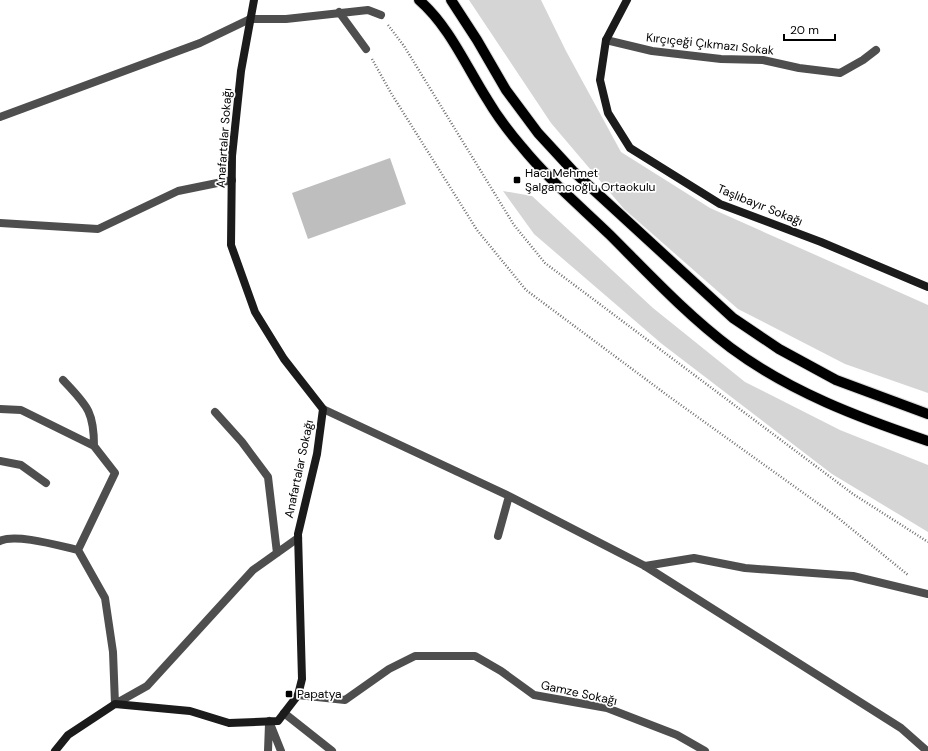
<svg xmlns="http://www.w3.org/2000/svg" width="928" height="751" viewBox="0 0 928 751" font-family="'DM Sans',sans-serif">
<style>
.green{fill:#d5d5d5}
.building{fill:#bebebe}
.lines{fill:none;stroke-linecap:round;stroke-linejoin:round}
.primary-casing{stroke:#dbdbdb;stroke-width:12}
.path{stroke:#707070;stroke-width:2.5;stroke-dasharray:1 2;stroke-linecap:butt}
.lane{stroke:#4e4e4e;stroke-width:8}
.street{stroke:#4e4e4e;stroke-width:8}
.secondary{stroke:#1b1b1b;stroke-width:8}
.primary{stroke:#000;stroke-width:10}
.poi-dot{fill:#000;stroke:#fff;stroke-width:1.5}
.labels{text-anchor:middle;dominant-baseline:central;stroke-width:3.5;stroke-linejoin:round;paint-order:stroke}
.street-label{font-size:12px;fill:#000;stroke:#fff}
.poi-label{font-size:12px;fill:#000;stroke:#fff;text-anchor:start}
</style>
<rect width="100%" height="100%" fill="#fff"/>
<path class="green" d="M469 0H541L566 51 621 152 710 208 928 305V393L845 364 738 309 624 209 551 123Z
M503 191 532 196 653 308 745 382 840 430 928 465V532L832 474 662 344 534 234Z"/>
<path class="building" d="M390 158 406 204 308 239 292 193Z"/>
<g class="lines">
<g class="primary-casing">
<path id="primary" d="M419 0C449 26 466 66 487 99 497 116 509 132 522 147 548 179 580 206 610 235 649 274 687 315 731 348 790 392 860 418 928 441
M451 0 477 40 506 90 538 133 573 171 733 318 779 349 836 380 928 414"/>
</g>
<path class="path" d="M388 25 404 46 514 225 545 263 853 494 928 542
M372 59 391 93 477 230 526 290 671 398 837 517 908 575"/>
<path class="lane" d="M0 117 200 43 250 19
M0 223 98 229 178 191 232 180"/>
<path class="street" d="M339 12 366 49
M250 19H286L368 10 381 15
M606 40 652 51 721 59 763 60 799 68 840 73 863 60 876 50
M63 380C86 405 94 410 94 446
M0 409 21 410 94 446 115 473 78 550
M323 409 509 496 645 566 901 728 927 751
M215 412 242 442 268 477 277 553
M0 461 21 465 46 483
M498 536 509 496
M0 541C15 533 60 546 78 550L105 598 113 652 115 704 147 686 253 570 298 538
M645 566 694 558 745 568 853 576 928 594
M298 695 345 700 389 669 415 656H475L501 671 534 695 607 708 677 735 705 751
M284 713 332 751
M269 721 281 751
M268 751 269 724"/>
<path class="secondary" d="M627 0 606 40 600 80 608 113 630 148 720 204 821 242 928 287
M55 751 68 735 115 704 190 711 229 723 278 721 298 695 302 679 298 534 317 454 323 409 284 359 255 312 231 245 232 156 241 71 254 0"/>
<use href="#primary" class="primary"/>
</g>
<g class="poi-dot">
<rect x="513" y="176" width="8" height="8" rx="2"/>
<rect x="285" y="690" width="8" height="8" rx="2"/>
</g>
<g class="labels">
<g class="street-label">
<text transform="translate(710 44) rotate(6)">Kırçıçeği Çıkmazı Sokak</text>
<text transform="translate(224 138) rotate(-86)">Anafartalar Sokağı</text>
<text transform="translate(760 205) rotate(22)">Taşlıbayır Sokağı</text>
<text transform="translate(299 469) rotate(-78)">Anafartalar Sokağı</text>
<text transform="translate(579 693) rotate(12)">Gamze Sokağı</text>
</g>
<g class="poi-label">
<text x="525" y="173">Hacı Mehmet<tspan x="525" dy="14">Şalgamcıoğlu Ortaokulu</tspan></text>
<text x="297" y="694">Papatya</text>
</g>
</g>
<path d="M784 34v6h51v-6" fill="none" stroke="#000000" stroke-width="2"/>
<text x="790" y="34" font-size="12" fill="#000000" stroke="#ffffff" stroke-width="3" paint-order="stroke">20 m</text>
</svg>
